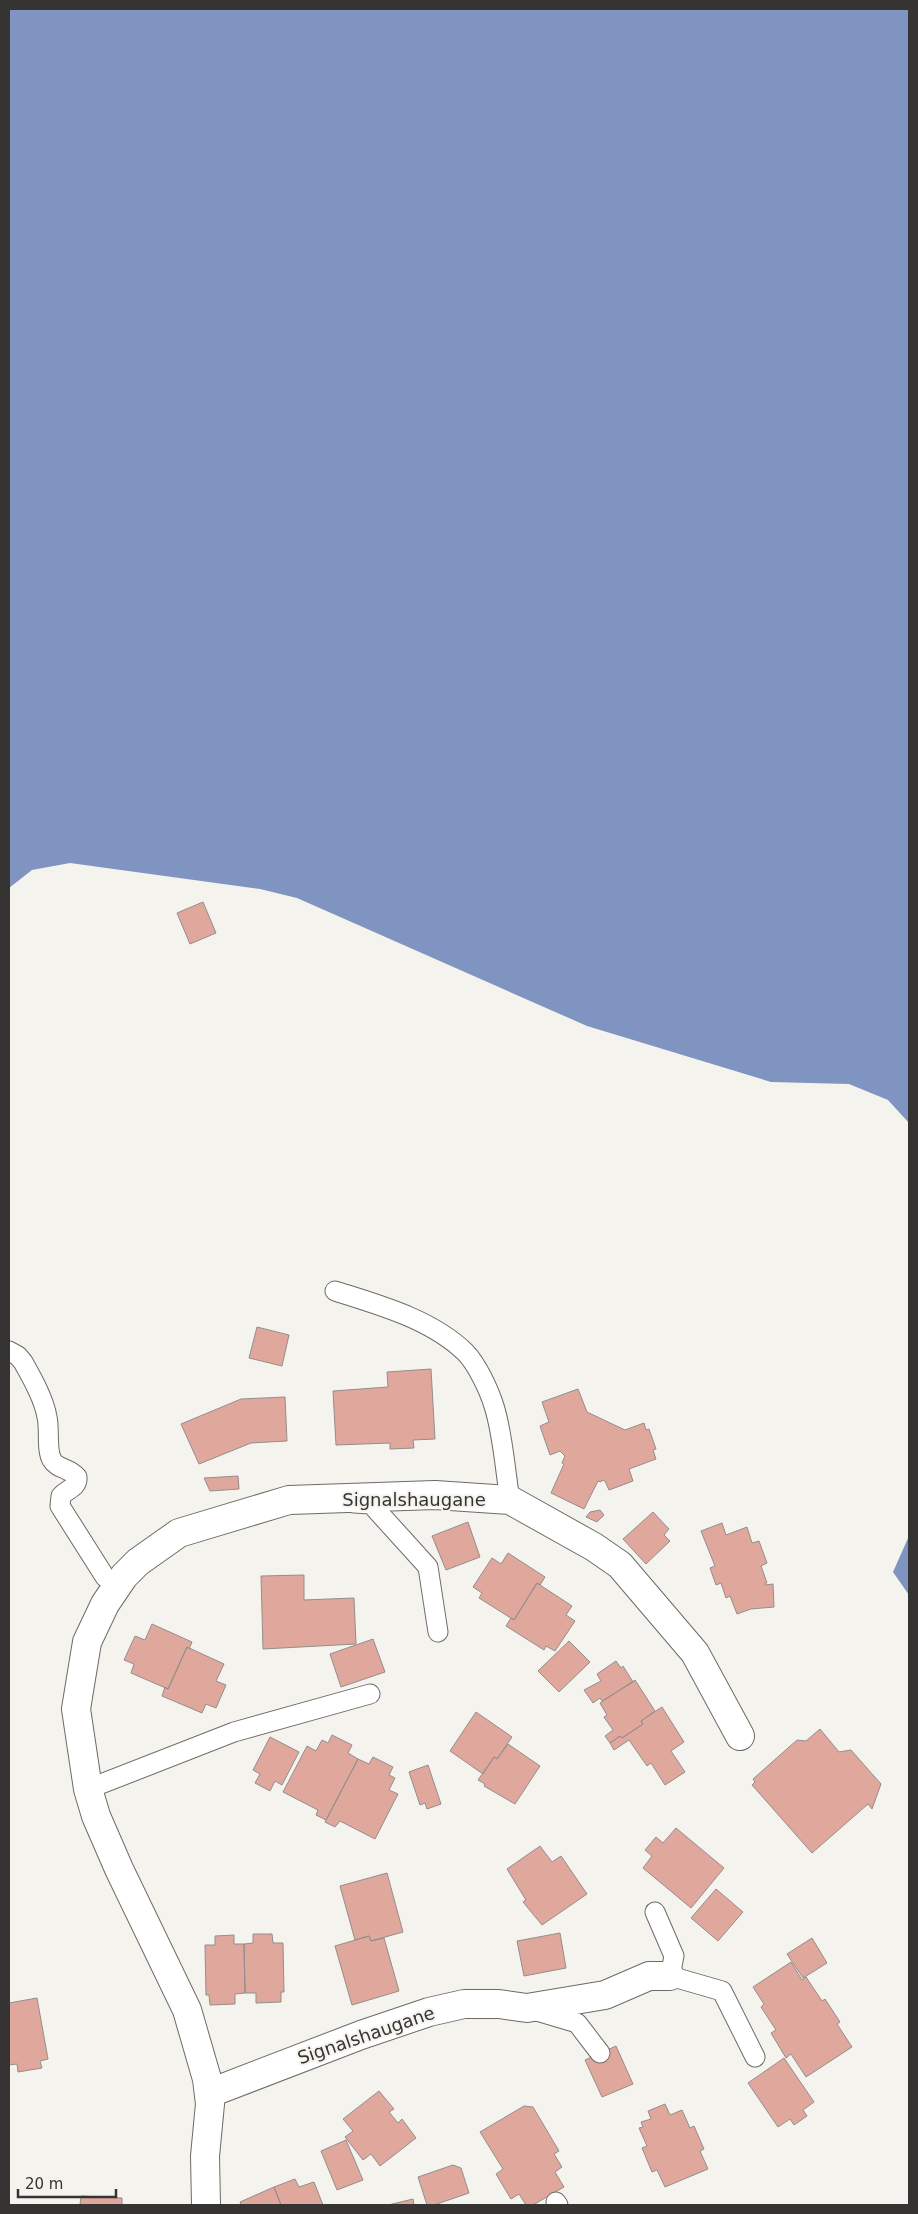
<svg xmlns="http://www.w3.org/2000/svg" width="918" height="2214" viewBox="0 0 918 2214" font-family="'DejaVu Sans',sans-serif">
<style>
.water{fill:#7f94c0}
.building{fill:#e0a79d;stroke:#948d8c}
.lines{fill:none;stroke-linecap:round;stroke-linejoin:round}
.lane-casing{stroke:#6d6b66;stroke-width:21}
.street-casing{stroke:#6d6b66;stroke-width:30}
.lane{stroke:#fff;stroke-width:19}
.street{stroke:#fff;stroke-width:28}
.labels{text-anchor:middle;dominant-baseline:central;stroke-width:4;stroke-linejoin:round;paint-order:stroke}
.street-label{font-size:18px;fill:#353432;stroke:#f5f3ed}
</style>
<rect width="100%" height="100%" fill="#f5f3ed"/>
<path class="water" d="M9 9H909V1123L888 1100 849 1084 771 1082 587 1026 297 898 260 889 70 863 32 870 9 888Z
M909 1536V1595L893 1572Z"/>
<path class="building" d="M203 902 216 933 190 944 177 913Z
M257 1327 289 1335 282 1366 249 1358Z
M431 1369 435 1439 413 1440 414 1448 390 1449V1443L336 1445 333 1391 388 1387 387 1372Z
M578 1389 587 1412 625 1430 644 1423 646 1430 649 1429 656 1449 653 1450 656 1459 629 1469 633 1481 609 1490 605 1481 602 1480 601 1482 598 1481 584 1509 551 1493 564 1464 562 1463 565 1456 560 1451 550 1455 540 1426 549 1422 542 1402Z
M285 1397 287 1441 251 1443 199 1464 181 1424 241 1399Z
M238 1476 239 1489 210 1491 204 1478Z
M600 1510 604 1515 597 1522 586 1517 590 1512Z
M653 1512 669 1529 664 1535 670 1541 646 1564 623 1539Z
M468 1522 480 1557 446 1570 432 1536Z
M722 1523 726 1535 747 1527 752 1543 759 1541 767 1563 761 1566 767 1583H765V1585L773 1584 774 1607 751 1609 737 1614 730 1596 726 1598 721 1583 716 1585 710 1568 715 1566 701 1531Z
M508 1553 545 1577 540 1585 537 1583 514 1620 479 1598 482 1593 473 1587 492 1558 501 1564Z
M304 1575V1600L354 1598 356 1644 263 1649 261 1576Z
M537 1583 572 1606 566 1615 575 1621 555 1651 546 1646 544 1650 506 1626 511 1618 514 1620Z
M152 1624 192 1642 189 1649 187 1647 168 1689 131 1673 134 1664 124 1660 135 1636 145 1640Z
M373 1639 385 1672 341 1687 330 1654Z
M569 1641 590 1662 559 1692 538 1671Z
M187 1647 224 1664 216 1681 226 1685 216 1708 206 1704 202 1713 162 1696 165 1687 168 1689Z
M616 1661 621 1668 623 1666 633 1682 602 1701 600 1698 593 1703 584 1690 601 1681 597 1674Z
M635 1680 655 1711 641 1721 643 1724 622 1738 620 1736 610 1743 605 1736 613 1730 604 1717 607 1715 600 1703Z
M662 1707 684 1742 671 1751 685 1772 665 1785 651 1763 647 1766 629 1740 614 1750 610 1743 620 1736 622 1738 643 1724 641 1721Z
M476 1712 512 1737 497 1759 494 1757 483 1774 450 1751Z
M820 1729 839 1752 851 1750 881 1784 872 1809 868 1804 812 1853 752 1785 755 1782 753 1779 797 1740 806 1741Z
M332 1735 352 1745 348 1753 358 1759 326 1820 316 1815 318 1810 283 1792 307 1746 316 1751 322 1740 328 1743Z
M270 1737 299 1752 282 1785 275 1781 270 1791 255 1783 260 1774 253 1770Z
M508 1744 540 1766 515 1804 484 1786 485 1784 478 1780 494 1757 497 1759Z
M373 1757 393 1767 389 1775 395 1778 389 1790 398 1794 375 1839 340 1821 335 1827 325 1822 358 1759 369 1764Z
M428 1765 441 1804 427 1809 425 1803 420 1805 409 1772Z
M676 1828 724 1868 691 1908 643 1868 652 1856 645 1850 656 1837 663 1843Z
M540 1846 552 1862 561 1856 587 1894 542 1925 523 1902 526 1900 507 1869Z
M387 1873 403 1932 371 1941 369 1936 355 1940 340 1886Z
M716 1889 743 1912 718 1941 691 1918Z
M560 1933 566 1968 524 1976 517 1941Z
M253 1934H272L273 1943H283L284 1992H281V2002L256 2003V1993H245L244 1944 253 1943Z
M234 1935V1944H244L245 1993 235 1994V2004L210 2005 209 1995H206L205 1945H215V1936Z
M369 1936 371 1941 384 1938 399 1991 352 2005 335 1946Z
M812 1938 827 1963 803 1978 787 1954Z
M791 1962 802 1980 806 1977 822 2001 825 1999 840 2022 837 2024 852 2047 806 2077 791 2054 786 2058 771 2033 776 2030 761 2007 764 2004 753 1987Z
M37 1998 48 2059 40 2061 42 2068 18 2072 17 2064 9 2065V2003Z
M616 2046 633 2084 602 2097 585 2060Z
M784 2058 814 2102 803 2110 807 2116 794 2125 790 2119 778 2127 748 2083Z
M379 2091 394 2109 389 2112 398 2123 402 2119 416 2138 380 2166 371 2154 363 2160 345 2137 353 2131 343 2119Z
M665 2104 670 2115 682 2110 690 2128 694 2126 704 2149 700 2151 708 2169 665 2187 657 2170 652 2172 642 2148 647 2146 639 2128 643 2127 641 2122 651 2119 648 2111Z
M524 2106 533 2107 559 2151 554 2154 562 2167 555 2172 564 2187 533 2205H526L519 2194 511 2199 496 2174 503 2169 480 2132Z
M346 2140 363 2180 337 2190 321 2151Z
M453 2165 461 2168 469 2193 434 2205H427L418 2177Z
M295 2179 299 2187 314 2182 323 2205H281L274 2187Z
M274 2187 281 2205H241L240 2202Z
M81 2196 122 2198V2205H80Z
M413 2199 414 2205H388Z"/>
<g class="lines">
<g class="lane-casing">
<path id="lane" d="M335 1291C379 1305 431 1319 465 1352 477 1364 489 1390 494 1406 503 1434 505 1470 510 1500
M9 1351 18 1356 23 1362C32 1378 44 1399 47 1417 50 1429 46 1450 52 1460 57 1469 70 1468 77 1477 78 1488 67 1489 61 1496L60 1506 105 1577 118 1585
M354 1503 371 1504 428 1567 438 1632
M88 1789 234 1732 370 1694
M655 1912 674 1956 670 1976 722 1991 755 2057
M533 2010 577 2023 600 2053
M556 2202 558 2205"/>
</g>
<g class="street-casing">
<path id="street" d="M210 2093 361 2035 429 2012 464 2004H499L527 2008 605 1995 649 1976H670
M206 2205 205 2156 210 2104 207 2079 187 2010 119 1869 96 1816 88 1789 76 1709 87 1642 105 1604 124 1576 138 1562 179 1533 289 1500 435 1495 510 1500 594 1547 620 1565 695 1653 740 1736"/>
</g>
<use href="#lane" class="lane"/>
<use href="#street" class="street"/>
</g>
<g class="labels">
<g class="street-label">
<text x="414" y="1499">Signalshaugane</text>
<text transform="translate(366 2035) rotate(-19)">Signalshaugane</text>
</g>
</g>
<rect width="918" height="2214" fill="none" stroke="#353432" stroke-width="20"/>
<path d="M18 2189v8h98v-8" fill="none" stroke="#353432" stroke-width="2.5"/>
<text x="25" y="2189" font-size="15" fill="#353432" stroke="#f5f3ed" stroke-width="4" paint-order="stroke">20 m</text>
</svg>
